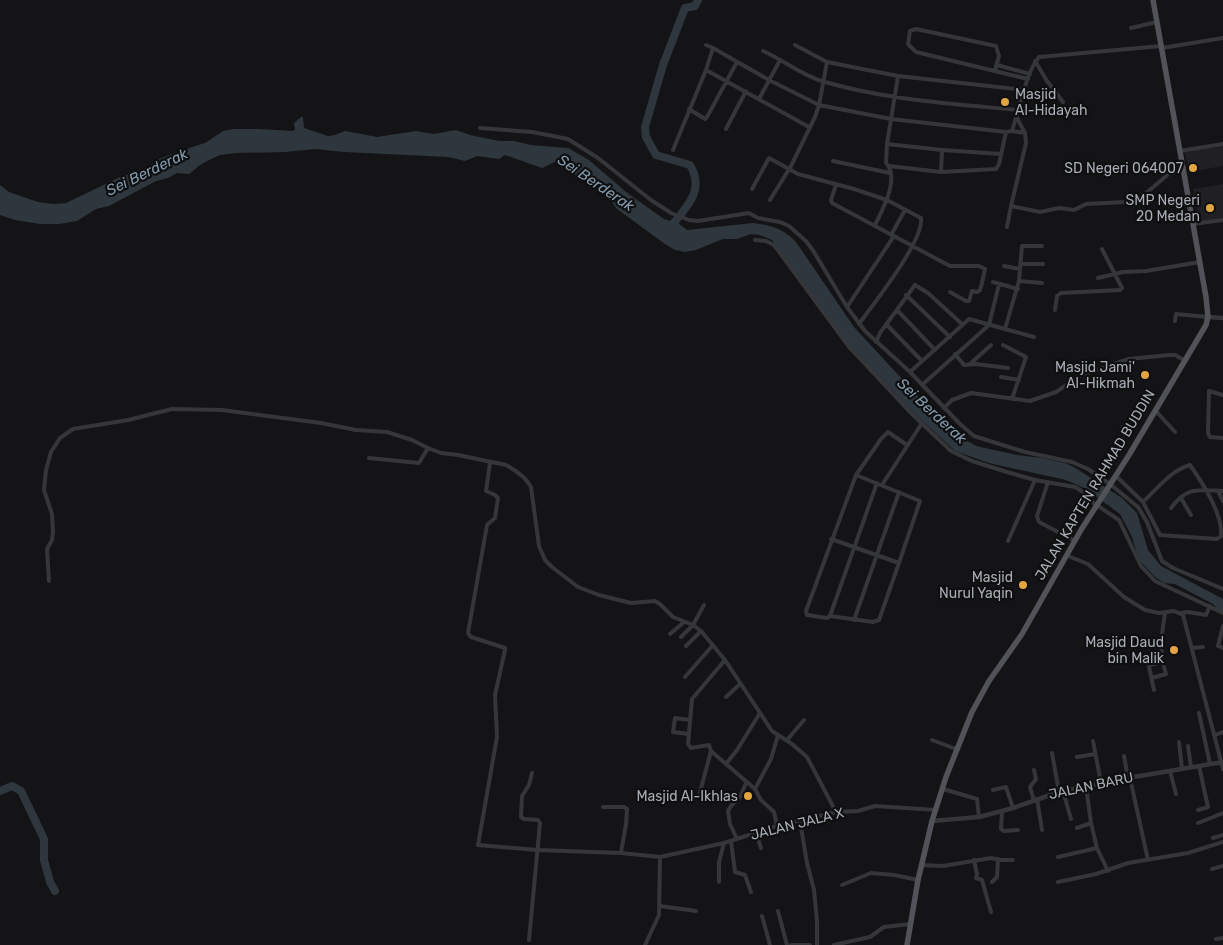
<svg xmlns="http://www.w3.org/2000/svg" width="1223" height="945" viewBox="0 0 1223 945" font-family="Rubik,sans-serif">
<style>
.built{fill:#202022}
.water{fill:#2e373d}
.lines{fill:none;stroke-linecap:round;stroke-linejoin:round}
.river{stroke:#2e373d;stroke-width:8}
.minor{stroke:#35363a;stroke-width:4}
.tertiary{stroke:#35363a;stroke-width:4.5}
.primary{stroke:#525359;stroke-width:5.5}
.poi-dot{fill:#e1a640;stroke:#0f0f10;stroke-width:2}
.labels{text-anchor:middle;dominant-baseline:central;stroke-width:4.5;stroke-linejoin:round;paint-order:stroke}
.poi-label{font-size:14px;fill:#a7acb5;stroke:#0f0f10;text-anchor:end}
.street-label{font-size:14px;fill:#a7acb5;stroke:#0f0f10}
.water-label{font-size:15px;font-style:italic;fill:#819aad;stroke:#0f0f10}
</style>
<rect width="100%" height="100%" fill="#141416"/>
<path class="built" d="M1223 146V166L1189 172 1185 152Z
M1223 184V218L1199 222 1193 189Z"/>
<path class="water" d="M301 117H303L304 128 328 136 335 135 345 131 377 137 416 131 434 134 456 130 470 135 499 141H514L531 145 568 148 589 160 626 192 664 219 678 223 687 230 753 223C770 225 784 229 796 242L854 327 928 407 966 440 976 446 1017 455 1042 458 1065 463 1074 467 1122 498 1137 513 1148 550 1161 566 1223 599V612L1217 609 1213 604 1175 584 1164 583 1155 577 1139 560 1132 537 1120 514 1086 489 1066 480 989 463 955 451 901 401C897 392 881 381 873 372 867 366 863 359 856 354L772 240 760 235 751 234 737 239H723L696 250 685 252 675 250 665 244 617 209 598 184 571 173 564 163 555 162 542 168 505 155 499 159 477 156 465 161 448 157 344 152 315 149 285 152 236 153 220 155 209 160 200 165 189 174 177 173 168 178 156 181 109 206 96 209 77 221 59 224H40L15 220 0 215V185L9 192 38 202 53 204 66 203 118 178 146 168 157 160 174 153 205 143 223 131 233 129H259L292 131 295 130 294 123Z"/>
<g class="lines">
<path class="river" d="M669 229C685 208 706 192 690 165L656 155 646 137 645 127 663 65 685 8 695 6 698 0
M0 791 12 786 21 791 44 839V860L50 882 55 891"/>
<path class="minor" d="M1131 28 1157 22
M706 45 713 48
M795 45 827 62 898 76 1025 90
M1162 48 1223 38
M763 51C784 60 802 76 825 82 887 100 954 104 1018 110
M1035 61 1047 81 1063 102
M997 65 1030 74
M706 70 809 127
M995 70 999 56 996 46 916 29 910 31 908 44 916 52 1028 79
M759 99 780 60
M689 109 705 119 707 117 737 62
M1017 118 1025 133
M480 128 532 132 568 139 598 158 651 200 671 213 689 220 698 221 749 213 758 218 780 222 789 226 806 241 814 252 847 307 865 331 910 372 960 424 974 436 1025 452 1072 462 1088 469 1110 484 1138 507 1147 522 1162 561 1173 568 1223 589
M726 129 746 91
M1012 131C1018 112 1027 70 1039 57L1161 46
M887 144 942 150 1001 154
M673 150 706 70 713 48 769 80 819 105 891 119 1006 132 1012 131 1025 133 1026 143 1011 206
M1180 151 1223 144
M833 161 890 173
M889 166 941 172 996 169 999 164 1006 132
M941 172 942 150
M836 185 831 200 832 203 950 266H979L985 269 982 283 980 290 977 292 972 291 969 301H966L950 292
M752 189 769 158 798 174 854 189 887 200 921 218C924 241 874 303 859 324
M770 200 791 166 815 117 819 105 827 62
M1193 224 1223 220
M875 225C883 209 900 178 886 163L887 144 898 76
M1007 227 1011 206 1040 212 1059 208 1074 210 1086 204 1125 202 1144 195 1172 171 1183 166
M891 235 905 210
M755 240 766 241 774 245 850 348 910 412 951 451 972 461 1007 472 1035 480 1075 487 1083 492 1089 500 1119 520 1141 566 1155 581 1223 613
M1021 264H1043
M1004 266 1020 269
M1098 278 1123 272 1146 271 1200 262
M1019 281 1042 283
M993 282 1018 289
M906 295 950 337
M847 307 894 236
M897 310 935 350
M1055 310 1057 296 1061 293 1120 290 1122 288 1120 284 1102 249
M1175 321 1176 314 1208 317
M887 325 922 361
M1005 329 1019 281 1022 246H1042
M876 342 880 333 915 285 928 293 962 324
M1003 345 1026 357 1012 399
M955 354 964 365 976 364 1008 368
M970 364 991 345
M910 372 969 319 1034 337
M1001 377 1019 380
M922 385 989 325 999 284
M1223 395 1209 391 1208 433 1210 437 1223 438
M944 408 952 400 971 393 1030 401 1056 392 1081 375 1129 359 1169 355H1175L1184 360
M1155 410 1175 432
M880 440 888 432 907 445
M369 458 419 463 428 448
M490 463 486 491 495 495 498 498 495 518 487 525 468 633 471 637 505 648V650L495 695 497 737 478 845 537 850 621 853 660 857 724 843 777 826 836 812 858 811 875 806 936 810
M1116 476 1143 502 1160 535 1217 539 1221 536C1223 515 1202 482 1190 465 1171 470 1157 489 1143 502
M1048 482 1037 516 1039 522 1075 541
M877 483 830 616 827 618 807 615 806 611 856 475 881 439
M882 485 922 423
M1218 491 1223 501
M1181 498 1191 515
M1171 508C1187 486 1199 490 1223 491
M831 539 899 563 920 501 856 475
M1008 541 1035 480
M1068 556 1088 564 1124 597 1145 610 1159 613 1174 611 1183 615 1223 769
M49 581 47 549 52 540 53 532 52 514 44 490 46 470 51 452 60 438 73 429 128 420 172 409 222 410 321 423 356 430 387 432 412 440 428 448 441 453 458 455 506 465C515 470 526 477 531 487L539 546 545 560 552 567 578 587 599 595 631 603 655 601 660 604 673 617 693 625 701 631 725 660 772 731 792 744 807 757 836 812
M1180 613 1188 612 1206 615 1210 606
M830 616 873 622 879 620 899 563
M854 620 899 492
M1223 626 1218 646 1223 648
M670 634 684 622
M681 637 693 625 704 605
M686 646 701 631
M1192 648 1203 647
M725 660 692 699 688 744 691 748 709 745 711 751 755 789 761 800 774 812 777 826
M685 677 713 645
M1152 678 1166 674 1162 660
M1154 690 1149 667 1150 665 1158 663 1162 659 1161 641 1165 613
M726 697 740 684
M1199 713 1210 764
M688 734 673 732 675 718 690 720
M1215 735 1223 732
M787 740 804 720
M932 740 956 749
M1093 741 1101 783
M1179 742 1182 769
M1188 746 1191 767
M1052 753 1059 792
M1124 756 1128 778
M1077 757 1095 754
M726 764 737 750 760 713
M1170 771 1176 794
M1130 778 1148 860
M1086 787 1091 823 1097 848 1108 871
M755 789 771 759 778 735
M943 789 977 799 979 817
M993 790 1006 787 1013 808
M1063 791 1071 819
M699 796 711 751
M1037 799 1042 830
M1034 801 1030 787 1036 779 1034 770
M603 807H624L627 809 626 824 621 853
M1198 810 1208 807 1199 766
M1002 812 1001 829 1004 831 1018 830
M802 820 801 827 807 863 814 890 817 921V945
M1198 823 1223 813
M1077 828 1091 823
M756 833 761 848
M1213 838 1223 835
M737 839 730 824 728 811 731 806 740 797 746 783
M731 841 735 872 745 875 751 892
M1058 857 1097 848
M974 860 977 874 976 878 982 880 991 912
M921 865 943 866 991 858 1000 860H1013
M1212 869 1223 866
M719 882V862L724 843
M992 882 997 877 998 859
M1058 882 1096 874 1128 863 1188 853 1223 842
M842 885 871 873 894 875 918 880
M660 906 696 911
M778 911 787 945
M762 916 770 945
M1216 939 1223 938
M529 940 540 823 538 820 524 819 521 817 522 796 529 785 532 773
M645 945 659 915 660 857
M791 945H810
M834 945 870 937 884 927 910 924"/>
<path class="tertiary" d="M1208 317 1223 318
M932 821 979 817 1013 808 1059 792 1128 778 1223 762"/>
<path class="primary" d="M907 945 918 880 932 821 946 777 972 712 989 681 1022 634 1081 530 1129 455 1206 325 1208 317 1206 297 1153 0"/>
</g>
<g class="poi-dot">
<circle cx="1005" cy="102" r="5"/>
<circle cx="1193" cy="168" r="5"/>
<circle cx="1210" cy="208" r="5"/>
<circle cx="1145" cy="375" r="5"/>
<circle cx="1023" cy="585" r="5"/>
<circle cx="1174" cy="650" r="5"/>
<circle cx="748" cy="796" r="5"/>
</g>
<g class="labels">
<g class="poi-label">
<text x="1015" y="94" text-anchor="start">Masjid<tspan x="1015" dy="16">Al-Hidayah</tspan></text>
<text x="1183" y="168">SD Negeri 064007</text>
<text x="1200" y="200">SMP Negeri<tspan x="1200" dy="16">20 Medan</tspan></text>
<text x="1135" y="367">Masjid Jami'<tspan x="1135" dy="16">Al-Hikmah</tspan></text>
<text x="1013" y="577">Masjid<tspan x="1013" dy="16">Nurul Yaqin</tspan></text>
<text x="1164" y="642">Masjid Daud<tspan x="1164" dy="16">bin Malik</tspan></text>
<text x="738" y="796">Masjid Al-Ikhlas</text>
</g>
<g class="street-label">
<text transform="translate(1095 485) rotate(-59)">JALAN KAPTEN RAHMAD BUDDIN</text>
<text transform="translate(1091 786) rotate(-12)">JALAN BARU</text>
<text transform="translate(797 824) rotate(-14)">JALAN JALA X</text>
</g>
<g class="water-label">
<text transform="translate(147 172) rotate(-26)">Sei Berderak</text>
<text transform="translate(596 183) rotate(34)">Sei Berderak</text>
<text transform="translate(932 411) rotate(43)">Sei Berderak</text>
</g>
</g>
</svg>
